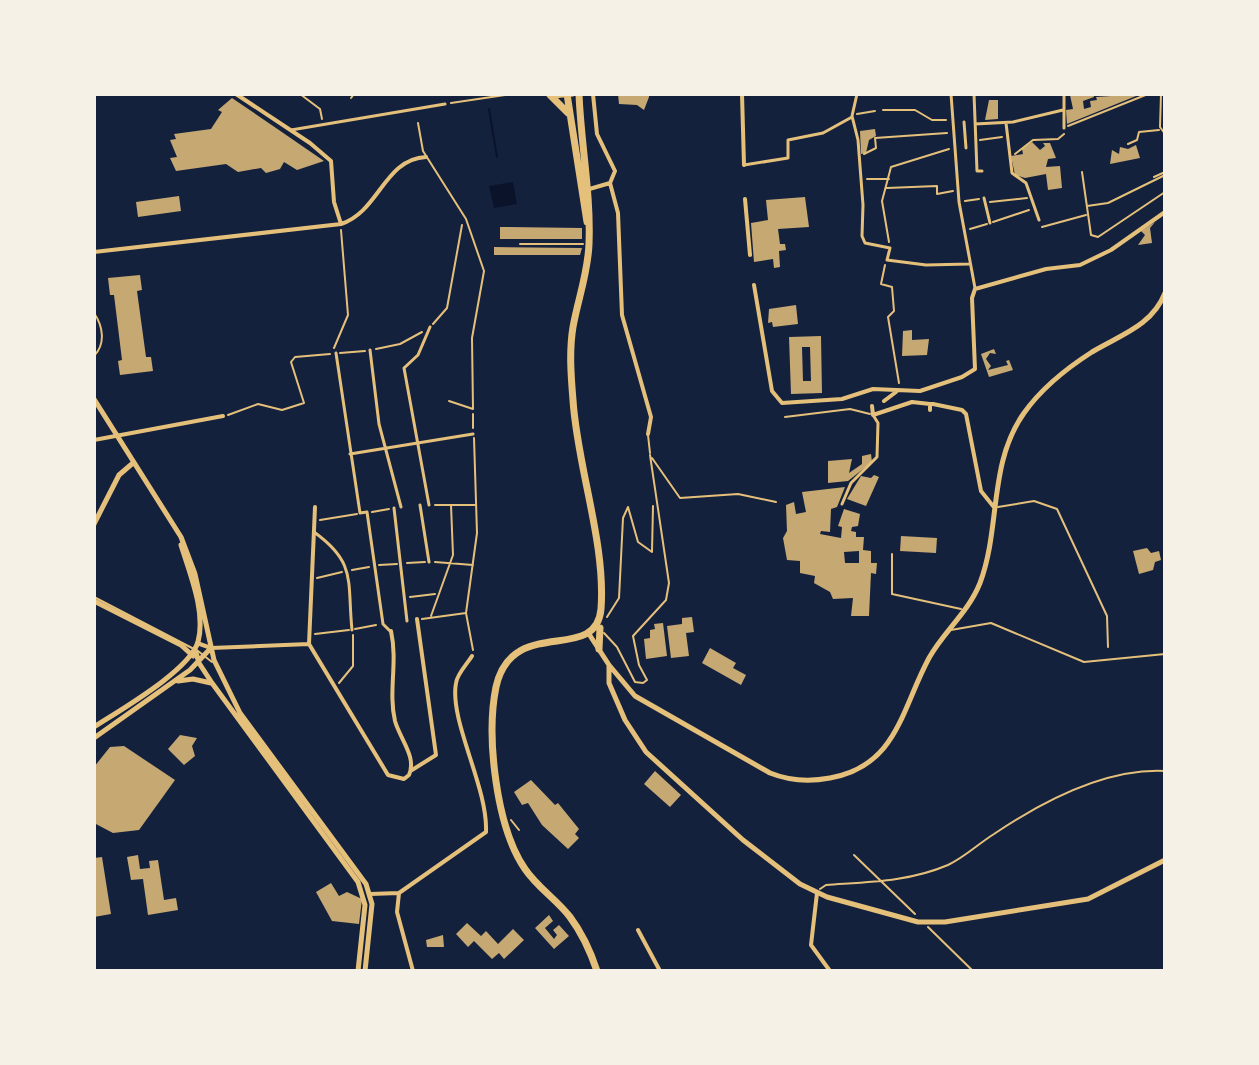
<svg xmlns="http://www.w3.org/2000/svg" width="1259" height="1065" viewBox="0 0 1259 1065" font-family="'Open Sans',sans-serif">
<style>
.water{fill:#0b132b}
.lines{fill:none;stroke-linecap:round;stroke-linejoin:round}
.stream{stroke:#0b132b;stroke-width:2}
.building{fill:#c6a872;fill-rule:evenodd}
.path{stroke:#e5c07b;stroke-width:2}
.service{stroke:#e5c07b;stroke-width:2}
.pedestrian{stroke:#e5c07b;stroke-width:3}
.minor{stroke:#e5c07b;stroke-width:4}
.tertiary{stroke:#e5c07b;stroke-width:5}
.trunk{stroke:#e5c07b;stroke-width:7}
</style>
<rect width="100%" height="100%" fill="#14213d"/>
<path class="water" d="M513 182 517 204 494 208 489 186Z"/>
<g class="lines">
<path class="stream" d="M489 109 497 157"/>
</g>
<path class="building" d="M618 94H649V97L644 110 637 105 619 104Z
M1093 94 1094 97 1083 101 1084 109 1091 107 1090 101 1097 100 1096 97 1141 94 1067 124 1066 110 1073 109 1070 95Z
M232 98 276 128 324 161 297 170 284 162 280 169 266 173 261 168 238 172 226 164 176 171 170 158 177 157 170 140 176 139 174 134 211 129 222 112 218 110Z
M989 100H998V119L985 120Z
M875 129 876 136 869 140 866 153 861 154 860 131Z
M1032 142 1040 150 1045 146 1043 143H1050L1056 158 1048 159 1046 167 1060 166 1062 188 1048 190 1046 174 1025 178 1015 175 1011 156 1023 154 1022 149Z
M1136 145 1140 158 1110 164 1112 150 1119 154 1120 147 1128 149Z
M179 196 181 211 138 217 136 202Z
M805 197 809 227 778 229 780 244H785L786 250 779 251 780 267 774 268 773 259 754 262 751 223 768 220 766 200Z
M1155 222 1150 228 1152 243 1138 245 1145 235 1141 231Z
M500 227 582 228V239H500Z
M494 247 582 248 580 255H494Z
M140 275 142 290 137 291 146 357H151L153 371 120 375 118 361 122 360 114 295H110L108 278Z
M796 305 798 324 773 327 772 322 768 323 769 309Z
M912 330V340L929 339 927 355 902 356 903 331Z
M821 336 822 393 791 394 789 337ZM802 347H810L811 381H803Z
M994 349 996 354 990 353 986 359 991 366 988 370 1008 365 1006 361 1009 360 1013 370 989 377 981 354Z
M871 454 872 462 848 481 828 483V461L852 459 849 473 862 464V456Z
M874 475 879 477 866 506 847 499 861 476 871 478Z
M845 487 837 507 831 509 830 532 821 531 820 534 841 538 842 527 838 526 844 509 860 514 858 526 852 527 851 531 856 532V537H864L863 550 871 551V563H877L876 574 871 573 869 616H851L853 598 833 599 830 592 814 583 815 576 800 573V561L787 560 783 538 787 531 786 505 794 502 796 514 806 512 802 492ZM859 551V563H845L844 552Z
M901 536 937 538 936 553 900 551Z
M1147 548 1151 553 1159 551 1161 560 1155 562 1153 570 1139 574 1133 551Z
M692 617 694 632 686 633 689 656 671 658 667 626 682 624V618Z
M663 623 667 656 646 659 644 639 650 638V630L655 629 654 624Z
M710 648 736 663 733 668 746 675 741 685 702 663Z
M180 735 197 738 192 746 195 756 184 765 168 749Z
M124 746 175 780 139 830 113 833 94 823V767L110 747Z
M655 771 681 795 670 807 644 784Z
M531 780 555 805 558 803 579 829 575 834 579 838 568 849 542 825 528 803 522 805 514 792Z
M138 855 140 869 150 868 149 861 158 860 164 900 176 898 178 910 148 915 143 879 131 880 127 857Z
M102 857 111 914 94 917V858Z
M331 883 339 896 347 892 362 899 359 924 332 921 316 892Z
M549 915 553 921 545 928 554 939 557 935 553 930 559 925 569 936 554 949 535 928Z
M467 923 481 936 486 931 498 944 513 929 524 940 504 959 499 953 492 959 474 941 468 947 456 934Z
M443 935 444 947H427L426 940Z"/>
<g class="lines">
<path class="path" d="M300 94 320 109 322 119
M1161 94 1160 127 1165 134
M351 98 354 94
M451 103 505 95
M883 110H915L932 120H946
M857 114 875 111
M1068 126 1148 94
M980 140 1002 137
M1128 144 1137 140 1139 132 1159 130
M864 154 876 148 875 138 947 133
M1015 154 1033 140 1058 139 1064 134
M1082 172 1091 235 1098 237 1165 192
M1154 177 1165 172
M867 179H889
M887 188 937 186V194L953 191
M965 201 979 199
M990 202 1027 198
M1087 206 1108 203 1165 175
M993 222 1029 210
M1042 227 1086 215
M970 229 987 224
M889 242 882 201 891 167 949 149
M520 244H583
M885 265 881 284 892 287 894 311 888 317 899 383
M433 324 447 308 462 225
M334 348 348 315 341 230
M376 349 400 344 422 332
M340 353 365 351
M473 414V428
M228 415 258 404 282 410 304 403 291 362 295 357 330 354
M435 505H476
M372 512 389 509
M320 520 357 514
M435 562 473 565
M407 563 425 562
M379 565 397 564
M352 570 369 567
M317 578 342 572
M410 597 435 594
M431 616 453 555 451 505
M607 617 619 598 623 518 628 507 638 542 652 552 653 506
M422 619 466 613
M355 629 376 625
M315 634 349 630
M473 650 466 613 477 533 474 438
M339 683 353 666V635
M511 820 519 830
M854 855 915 914
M820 889 826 885C868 882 908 882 948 865 965 857 978 844 994 834 1043 801 1105 768 1165 771
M928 927 973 971"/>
<path class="service" d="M418 123 423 151 466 219 484 271 472 338 473 409 449 401
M94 313C103 326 106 344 94 356
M785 417 850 409 870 414
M648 435 650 453
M652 458 680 498 738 494 776 502
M998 507 1034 501 1057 509 1107 616 1108 647
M892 554V594L961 609
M94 597 192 648
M951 630 991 623 1084 662 1165 654
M604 633 617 647 635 682 643 683 647 680 639 665 633 636 666 600 669 583 650 455
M198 651 212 662"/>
<path class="pedestrian" d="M857 94 852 116 858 140 863 205 862 236 865 243 890 248 887 260 926 265 969 264
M951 94 959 202 975 288
M974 94 977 171H982
M964 122 966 148
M1006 123 1012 173 1026 183 1039 220
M975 124 1013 122 1063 110
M1064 128V94
M291 130 445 104
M744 165 788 158V140L823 133 852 117
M984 198 990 223
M370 350 379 424 401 507
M336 353 360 513 367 512 383 624 390 631
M350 454 473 434
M842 504 851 483 877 457 878 423 873 415
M420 505 429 562
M429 505 404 368 418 355 430 327
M394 508 407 621
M314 532C357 563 347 581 352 630"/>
<path class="minor" d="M236 94 310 143 331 161 334 202 341 224
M593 94 597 134 615 171 610 183
M742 94 744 165
M610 183 618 213 622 315 651 417 648 434
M586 190 610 183
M745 199 750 255
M94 252 341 224C379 212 384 159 426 157
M754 285 772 391 782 403 842 399 873 389 920 391 962 377 975 369 972 298 975 289 1046 269 1080 265 1111 250 1165 212
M884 401 896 392
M872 406 873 415 912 402 930 404
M930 410V404H933L962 410 966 414 981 491 993 506
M94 440 223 416
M197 643 211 648 309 644
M309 644 388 775 404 779 409 775C417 757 400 739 395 721 388 691 398 663 391 631
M309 644 315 507
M412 770 436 755 417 619
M399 893 397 912 413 971
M817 893 811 945 830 971
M370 894 399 893 486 832C488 787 449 721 456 683 457 674 467 664 472 656
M638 930 660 971"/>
<path class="tertiary" d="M553 96 573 94
M94 399 181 537 195 574 214 660 240 713 366 884 372 904 365 971
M94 524 119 475 133 463
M94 601 181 645 193 656
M589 634 609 665 635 696 770 773C790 781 809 782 830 778 897 766 901 710 929 658 944 631 968 613 980 583 1001 527 988 464 1024 413 1041 389 1067 368 1092 352 1120 335 1152 326 1165 293
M195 649 199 663 212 683 358 882 365 905 358 971
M609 666V683L625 720 646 752 743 840 800 884 827 897 918 922H945L1088 899 1165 860
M178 681 193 679 211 683
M94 727C120 710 189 671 198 642 206 612 190 574 181 545
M94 738 190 670 210 649"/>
<path class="trunk" d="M567 94 587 222
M579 94C581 145 591 193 589 244 588 273 578 299 573 327 569 351 571 376 573 400 577 466 606 543 601 609 596 665 512 614 496 687 486 736 496 827 525 869 537 887 557 900 570 917 582 933 591 953 597 971
M550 95 568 113
M599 649 600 628"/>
</g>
<rect width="1259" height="1065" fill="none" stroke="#f6f1e7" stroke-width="192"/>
</svg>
